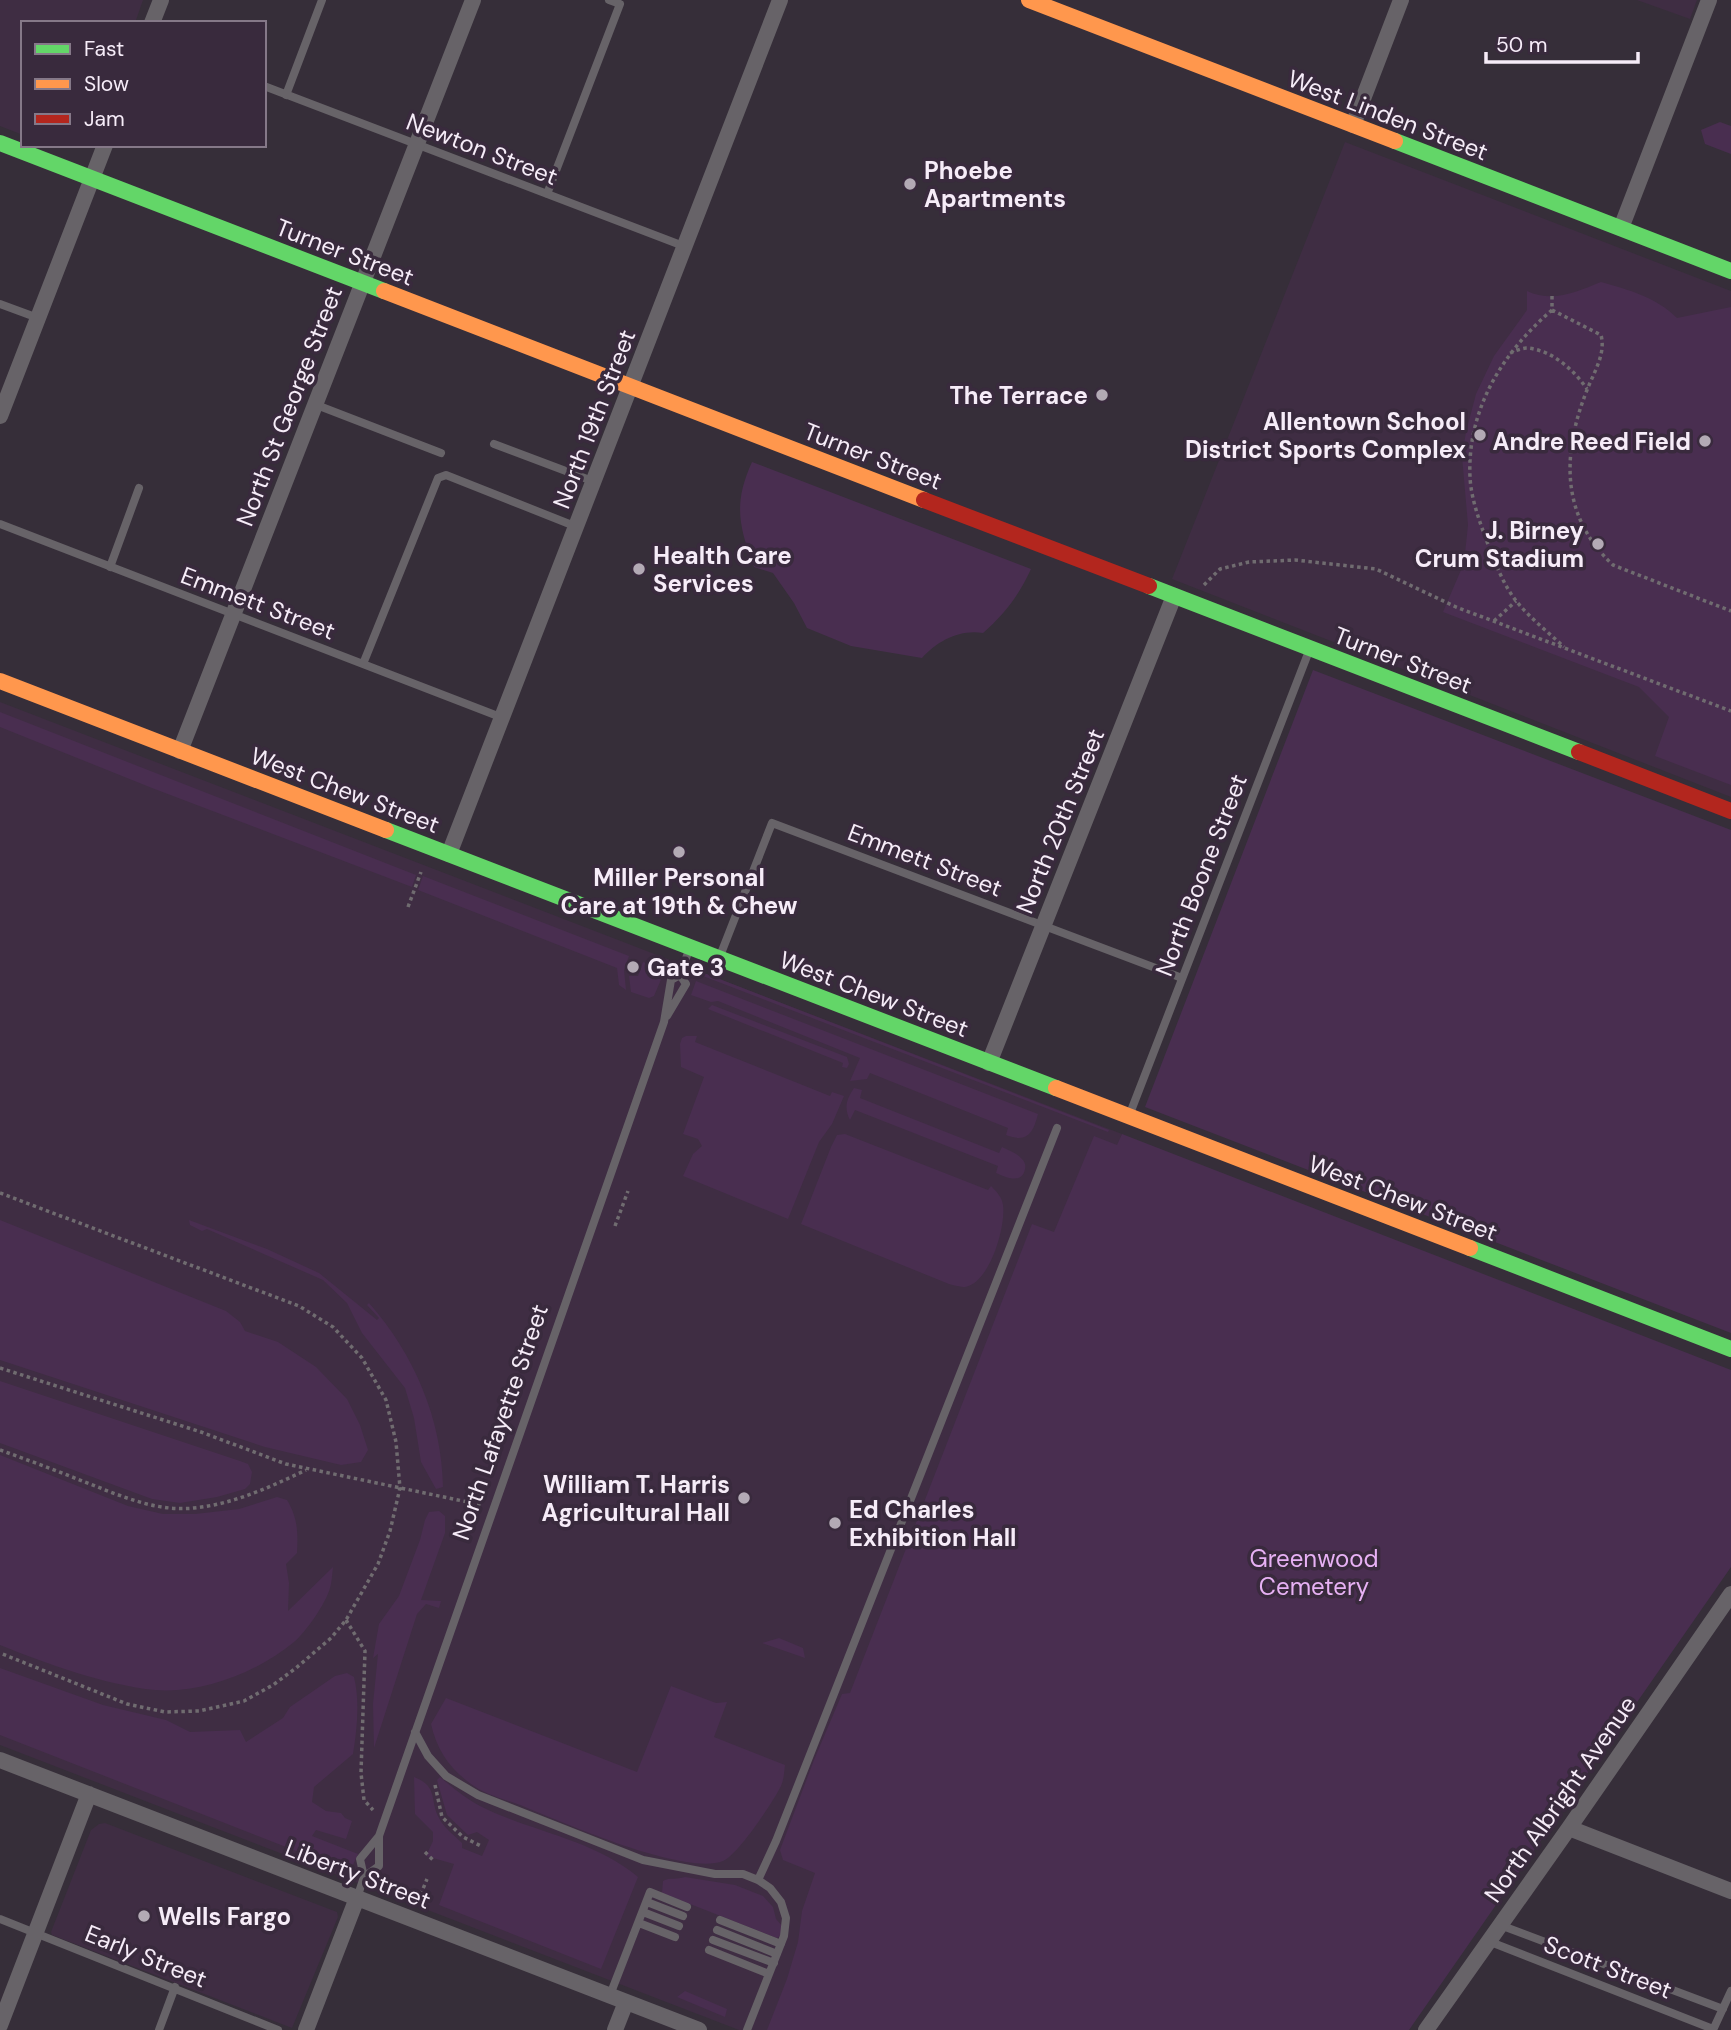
<svg xmlns="http://www.w3.org/2000/svg" width="1731" height="2030" viewBox="0 0 1731 2030" font-family="'DM Sans',sans-serif">
<style>
.built{fill:#3f2d43}
.green{fill:#492e50}
.lines{fill:none;stroke-linecap:round;stroke-linejoin:round}
.path{stroke:#706c70;stroke-width:3.5;stroke-dasharray:3.5 3.5;stroke-linecap:butt}
.lane{stroke:#676368;stroke-width:8}
.street{stroke:#676368;stroke-width:16}
.fast{stroke:#63d668;stroke-width:16}
.slow{stroke:#ff974d;stroke-width:16}
.jam{stroke:#b3261e;stroke-width:16}
.poi-dot{fill:#b3aab5;stroke:#392a3d;stroke-width:2.5}
.labels{text-anchor:middle;dominant-baseline:central;stroke-width:7;stroke-linejoin:round;paint-order:stroke}
.street-label{font-size:24px;fill:#f6ecf8;stroke:#392a3d}
.poi-label{font-size:24px;font-weight:bold;fill:#f6ecf8;stroke:#392a3d;text-anchor:start}
.park-label{font-size:24px;fill:#e7b1f4;stroke:#392a3d}
</style>
<rect width="100%" height="100%" fill="#362e39"/>
<path class="built" d="M0 0H143L135 23H23V135L0 126Z
M1637 0H1697L1690 19Z
M1345 142 1731 291V797L1172 579Z
M0 702 1122 1134 772 2030H739L0 1745Z
M105 1823 337 1912 338 1917 292 2028 52 1935 51 1932 91 1830 99 1824Z"/>
<path class="green" d="M1720 122 1731 126V154L1705 144 1701 130Z
M1601 282C1629 290 1656 297 1677 318L1731 307V785L1655 756 1669 717 1639 687 1443 612 1464 563 1468 525 1462 456 1466 432 1476 394 1494 356 1527 310V291C1553 303 1576 292 1601 282Z
M752 462 1031 569C1019 595 1005 614 983 633 960 629 937 641 922 658L851 646 807 628 794 603 773 573 754 567C739 526 733 504 752 462Z
M1313 670 1731 830V1333L1145 1107Z
M0 712 416 875 412 887 152 788 0 727Z
M423 876 629 956 624 970 626 990 619 985 617 968 418 890Z
M643 962 665 970 654 996 649 998 631 992 629 976H638Z
M704 973 1109 1130 1108 1132 703 976Z
M696 981 1038 1114C1033 1134 1027 1143 1006 1135L1008 1128 870 1073 867 1079 850 1081 860 1058 718 1001 711 1002 691 995Z
M712 1005 847 1057 849 1064 847 1068 842 1067 843 1063 708 1009Z
M686 1036H697L695 1042 830 1096 832 1092 844 1096 832 1124 819 1142 788 1219 683 1176 693 1154 702 1146 698 1139 683 1134 704 1077 681 1067 680 1044 682 1038Z
M854 1088 862 1090 860 1098 999 1153 1002 1147C1008 1150 1017 1153 1022 1159 1025 1162 1026 1166 1025 1169 1022 1185 1005 1177 996 1173L998 1166 855 1110 850 1120C844 1108 846 1100 854 1088Z
M845 1134 988 1190 991 1186C996 1191 1002 1197 1003 1205 1006 1226 990 1283 965 1287 961 1287 953 1285 949 1284L801 1224 831 1147 837 1135Z
M1122 1134 1731 1370V1567L1409 2030H767L787 1979 798 1942 802 1911 815 1873 783 1860 780 1850 814 1760 842 1694 850 1693 1032 1224 1054 1232 1094 1136 1117 1145Z
M0 1220 226 1311 240 1322 245 1331 278 1342 316 1367 347 1399 360 1425 368 1450 361 1462 341 1465 265 1447 0 1360Z
M189 1220 267 1249 319 1273 377 1320 379 1318 367 1305 369 1303C414 1354 442 1419 443 1487L436 1489 421 1462 414 1418 405 1388 362 1333 347 1303 323 1280 207 1229 202 1231 190 1225Z
M0 1381 240 1461 248 1464 252 1472 250 1484 245 1489 217 1497 180 1503 152 1499 0 1443Z
M0 1455 128 1506 163 1514H195L239 1509 277 1497 287 1500C298 1518 298 1533 297 1553L286 1564 289 1583 288 1611 333 1567C332 1574 332 1582 330 1588 326 1603 306 1632 294 1642 258 1672 202 1694 155 1690 105 1685 47 1664 0 1645Z
M439 1511 445 1516V1533L421 1600 441 1601 439 1608 426 1604 417 1614 374 1748 373 1704 378 1654 373 1658 379 1624 399 1596 420 1540 425 1520 429 1512Z
M779 1638 803 1648 805 1658 762 1643Z
M0 1668 103 1705 166 1720 190 1732 240 1730 246 1742 283 1718 290 1707 335 1676 347 1673 354 1677C360 1701 357 1730 353 1754L314 1787 312 1802 326 1811 341 1813 345 1818 352 1821 346 1839 316 1830 312 1836 358 1854 352 1867 345 1870 0 1735Z
M671 1686 716 1703 727 1702 714 1737 785 1765C784 1773 784 1779 781 1786 773 1802 738 1855 723 1861 684 1876 565 1823 525 1807 508 1800 485 1795 471 1784 449 1768 437 1750 431 1724L446 1698 637 1772Z
M414 1777C439 1787 429 1799 439 1818 443 1827 454 1835 462 1843V1848L482 1856 489 1840 477 1832 468 1835 447 1815 437 1780 440 1777C453 1788 465 1798 480 1806 531 1832 593 1839 638 1877L601 1969 439 1905 454 1864 426 1856 433 1841V1832L415 1814Z
M685 1877 735 1885 763 1896 773 1907 776 1919 783 1927 781 1935 777 1938 662 1893 663 1881C670 1877 677 1880 685 1877Z
M685 1991 727 2009 725 2017 677 1997Z"/>
<g class="lines">
<path class="path" d="M1552 296V310L1601 335C1606 354 1594 372 1587 390 1562 453 1560 516 1613 565L1731 611
M1552 310C1503 352 1467 409 1470 477 1471 498 1479 520 1486 539 1494 560 1503 585 1517 602 1530 618 1548 632 1564 647
M1510 353C1515 351 1522 348 1527 348 1552 350 1574 370 1587 389
M1204 585 1220 569 1249 562 1295 560 1376 569 1456 607 1731 711
M1494 621 1516 601
M408 907 421 872
M0 1193 299 1306 333 1327 362 1358 386 1400 396 1442 400 1488 390 1531 378 1564 346 1620 331 1638 296 1668 273 1685 244 1701 199 1711 165 1712 127 1704 0 1653
M615 1226 628 1191
M0 1368 201 1432 286 1464 482 1505
M0 1450C28 1460 57 1471 85 1482 121 1496 156 1512 194 1508 234 1504 270 1487 306 1470
M470 1494 484 1499
M346 1620 365 1651 361 1773 364 1800 373 1810
M435 1785 442 1817 463 1837 481 1846
M425 1852 434 1861
M418 1901 427 1879"/>
<path class="lane" d="M264 86 686 247
M286 95 322 0
M547 194 620 4 609 0
M0 304 38 318
M314 404 441 453
M494 444 595 482
M0 524 503 718
M110 567 139 488
M363 664 438 478 446 475 577 527
M720 956 772 823 1182 978
M667 1016 686 984 680 975
M1129 1116 1309 651
M415 1732 428 1756 446 1776 478 1795 643 1860 715 1874H743L758 1880 770 1888 781 1902 786 1918 784 1936 747 2030
M364 1877 360 1859 379 1836
M758 1880 776 1841 1057 1128
M357 1898 364 1877 379 1866V1836L664 1022 671 980 680 975 689 950
M647 1902 683 1916
M643 1912 679 1926
M0 1919 278 2030
M720 1920 781 1944
M639 1923 675 1937
M1500 1925 1723 2009
M717 1930 777 1954
M713 1940 774 1963
M1488 1941 1713 2029
M709 1950 769 1974
M610 1995 650 1892 687 1907
M159 2030 175 1987
M1713 2030 1731 1991"/>
<path class="street" d="M152 23 161 0
M1353 125 1401 0
M1621 228 1709 0
M0 416 105 145
M180 751 473 0
M449 854 780 0
M989 1063 1174 596
M0 1760 699 2030
M1569 1828 1731 1891
M0 2025 89 1794
M306 2030 357 1898
M615 2030 626 2002
M1426 2030 1569 1828 1731 1594"/>
<path class="fast" d="M1395 141 1731 271
M0 143 384 291
M1149 586 1579 752
M386 830 1056 1088
M1470 1248 1731 1349"/>
<path class="slow" d="M1029 0 1395 141
M384 291 924 500
M0 681 386 830
M1056 1088 1470 1248"/>
<path class="jam" d="M924 500 1149 586
M1579 752 1731 811"/>
</g>
<g class="poi-dot">
<circle cx="910" cy="184" r="7"/>
<circle cx="1102" cy="395" r="7"/>
<circle cx="1480" cy="435" r="7"/>
<circle cx="1705" cy="441" r="7"/>
<circle cx="1598" cy="544" r="7"/>
<circle cx="639" cy="569" r="7"/>
<circle cx="679" cy="852" r="7"/>
<circle cx="633" cy="967" r="7"/>
<circle cx="744" cy="1498" r="7"/>
<circle cx="835" cy="1523" r="7"/>
<circle cx="144" cy="1916" r="7"/>
</g>
<g class="labels">
<g class="street-label">
<text transform="translate(1388 115) rotate(21)">West Linden Street</text>
<text transform="translate(482 149) rotate(21)">Newton Street</text>
<text transform="translate(345 252) rotate(21)">Turner Street</text>
<text transform="translate(289 406) rotate(-69)">North St George Street</text>
<text transform="translate(594 419) rotate(-69)">North 19th Street</text>
<text transform="translate(873 456) rotate(21)">Turner Street</text>
<text transform="translate(258 603) rotate(21)">Emmett Street</text>
<text transform="translate(1403 660) rotate(21)">Turner Street</text>
<text transform="translate(345 790) rotate(21)">West Chew Street</text>
<text transform="translate(1060 821) rotate(-68)">North 20th Street</text>
<text transform="translate(925 860) rotate(21)">Emmett Street</text>
<text transform="translate(1201 875) rotate(-69)">North Boone Street</text>
<text transform="translate(874 994) rotate(21)">West Chew Street</text>
<text transform="translate(1403 1198) rotate(21)">West Chew Street</text>
<text transform="translate(500 1422) rotate(-71)">North Lafayette Street</text>
<text transform="translate(1560 1799) rotate(-55)">North Albright Avenue</text>
<text transform="translate(358 1874) rotate(21)">Liberty Street</text>
<text transform="translate(146 1956) rotate(22)">Early Street</text>
<text transform="translate(1608 1967) rotate(21)">Scott Street</text>
</g>
<g class="poi-label">
<text x="924" y="170">Phoebe<tspan x="924" dy="28">Apartments</tspan></text>
<text x="1088" y="395" text-anchor="end">The Terrace</text>
<text x="1466" y="421" text-anchor="end">Allentown School<tspan x="1466" dy="28">District Sports Complex</tspan></text>
<text x="1691" y="441" text-anchor="end">Andre Reed Field</text>
<text x="1584" y="530" text-anchor="end">J. Birney<tspan x="1584" dy="28">Crum Stadium</tspan></text>
<text x="653" y="555">Health Care<tspan x="653" dy="28">Services</tspan></text>
<text x="679" y="877" text-anchor="middle">Miller Personal<tspan x="679" dy="28">Care at 19th &amp; Chew</tspan></text>
<text x="647" y="967">Gate 3</text>
<text x="730" y="1484" text-anchor="end">William T. Harris<tspan x="730" dy="28">Agricultural Hall</tspan></text>
<text x="849" y="1509">Ed Charles<tspan x="849" dy="28">Exhibition Hall</tspan></text>
<text x="158" y="1916">Wells Fargo</text>
</g>
<g class="park-label">
<text x="1314" y="1558">Greenwood<tspan x="1314" dy="28">Cemetery</tspan></text>
</g>
</g>
<rect x="21" y="21" width="245" height="126" fill="#392a3d" stroke="#857888" stroke-width="2"/>
<rect x="35" y="44" width="35" height="10" fill="#63d668" stroke="#857888" stroke-width="2"/>
<text x="84" y="56" font-size="21" fill="#f6ecf8">Fast</text>
<rect x="35" y="79" width="35" height="10" fill="#ff974d" stroke="#857888" stroke-width="2"/>
<text x="84" y="91" font-size="21" fill="#f6ecf8">Slow</text>
<rect x="35" y="114" width="35" height="10" fill="#b3261e" stroke="#857888" stroke-width="2"/>
<text x="84" y="126" font-size="21" fill="#f6ecf8">Jam</text>
<path d="M1486 52v10h152v-10" fill="none" stroke="#f6ecf8" stroke-width="3.5"/>
<text x="1496" y="52" font-size="21" fill="#f6ecf8" stroke="#392a3d" stroke-width="5" paint-order="stroke">50 m</text>
</svg>
